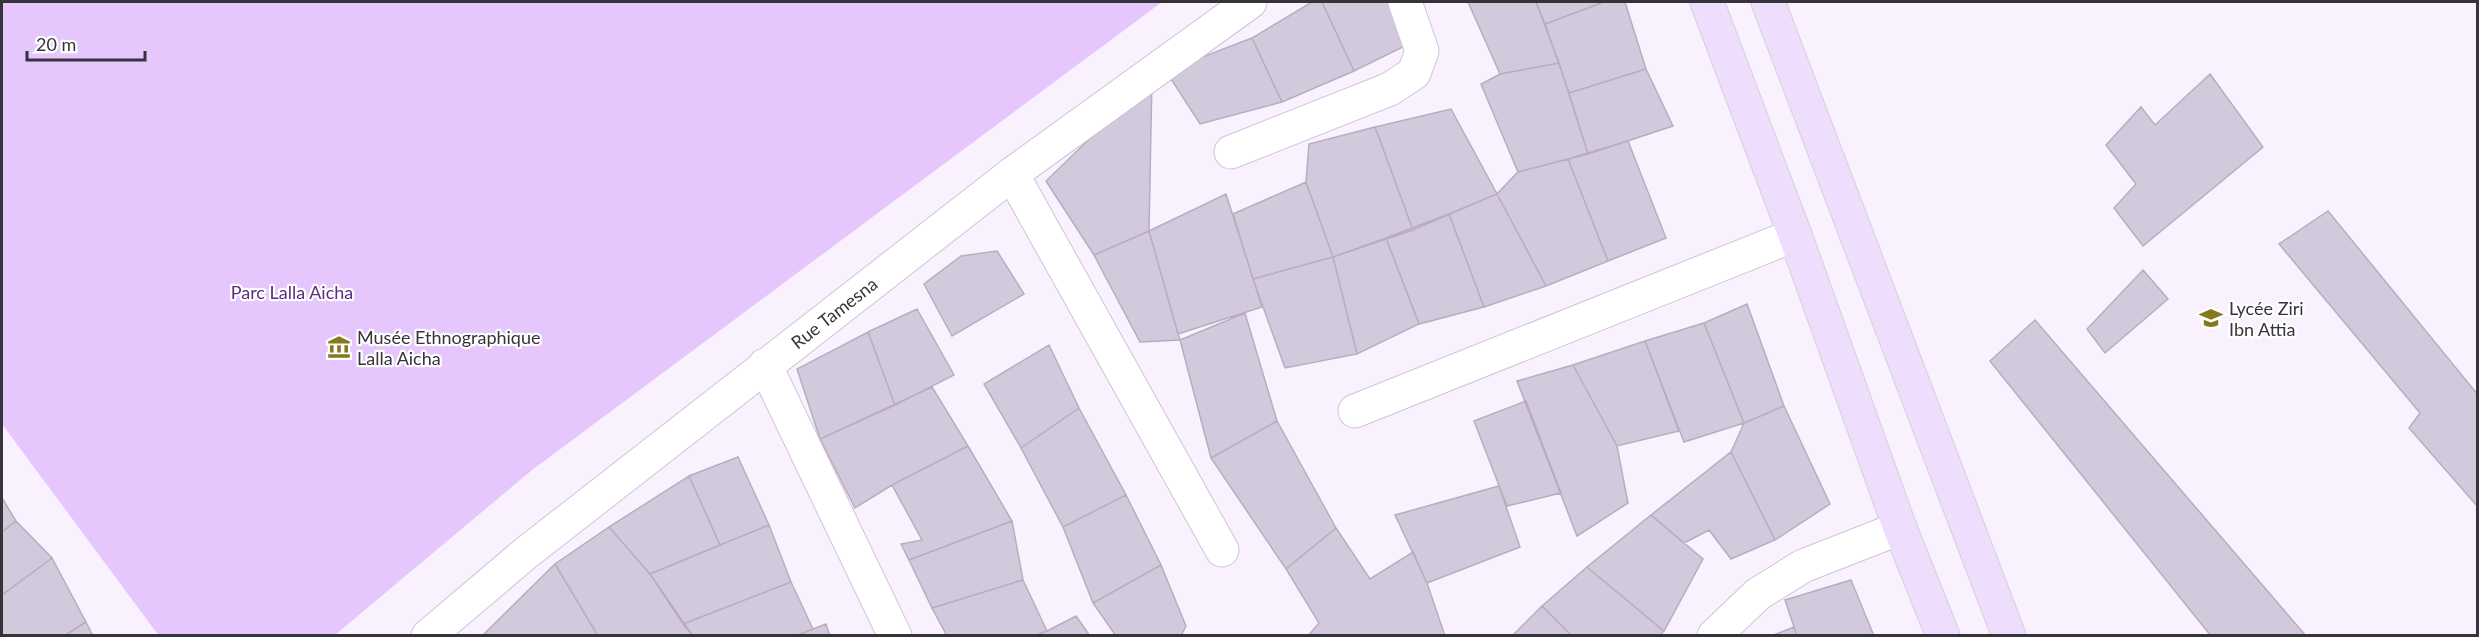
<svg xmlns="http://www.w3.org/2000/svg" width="2479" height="637" viewBox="0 0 2479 637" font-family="Lato,sans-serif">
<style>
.green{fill:#e5c7fd}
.building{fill:#d3c9dc;stroke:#b7adbf;stroke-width:1.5}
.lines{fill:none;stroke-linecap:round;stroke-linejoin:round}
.minor-casing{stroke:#cec4d7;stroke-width:35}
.primary-casing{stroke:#d3d2d4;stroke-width:35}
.minor{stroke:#fff;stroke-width:33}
.primary{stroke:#efddfd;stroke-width:33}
.labels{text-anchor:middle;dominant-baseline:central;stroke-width:4.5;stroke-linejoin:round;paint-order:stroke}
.park-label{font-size:18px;fill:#5c2e7a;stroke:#fff}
.poi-label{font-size:18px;fill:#37333a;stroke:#fff;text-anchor:start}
.street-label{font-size:18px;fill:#37333a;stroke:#fff}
</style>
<rect width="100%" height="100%" fill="#f9f2fe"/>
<path class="green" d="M2 2H1162L532 470 335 635 159 636 2 424Z"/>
<path class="building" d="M1312 2H1322L1354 71 1282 102 1252 38Z
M1322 2H1393L1411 43 1354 71Z
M1468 2H1536L1559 63 1500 74Z
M1536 2H1604L1545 24Z
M1604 2H1625L1646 69 1569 93 1545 24Z
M1252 38 1282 102 1200 124 1166 71Z
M1559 63 1588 154 1518 172 1481 84 1500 74Z
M1646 69 1673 126 1588 154 1569 93Z
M2210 74 2263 147 2143 246 2114 208 2136 184 2106 145 2141 107 2155 125Z
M1152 78 1149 231 1094 255 1046 181Z
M1451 109 1497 194 1413 230 1375 127Z
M1375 127 1413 230 1333 257 1306 182 1309 144Z
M1628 141 1666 238 1608 261 1568 159Z
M1568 159 1608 261 1546 286 1497 194 1518 172Z
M1306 182 1333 257 1253 279 1233 214Z
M1226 194 1262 307 1178 334 1149 231Z
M1497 194 1546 286 1484 307 1449 214Z
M2328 211 2478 395V507L2409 428 2420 413 2279 244Z
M1449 214 1484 307 1419 324 1386 238Z
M1149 231 1178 334 1180 340 1140 342 1094 255Z
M1386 238 1419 324 1357 354 1333 257Z
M997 251 1024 294 952 336 924 284 961 256Z
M1333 257 1357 354 1285 368 1253 279Z
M2143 270 2168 299 2105 353 2087 329Z
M1747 304 1784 406 1744 423 1704 323Z
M917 309 954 375 895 405 868 332Z
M1245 313 1277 421 1211 458 1180 340Z
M2035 320 2306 636H2211L1990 361Z
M1704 323 1744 423 1684 442 1645 341Z
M868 332 895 405 820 439 797 369Z
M1645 341 1679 431 1617 446 1573 365Z
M1049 345 1079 408 1021 448 984 384Z
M1573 365 1617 446 1628 503 1577 536 1517 381Z
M932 387 968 446 892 485 855 508 820 439Z
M1526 401 1561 493 1507 506 1474 421Z
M1784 406 1830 504 1775 540 1731 452 1744 423Z
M1079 408 1126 495 1063 527 1021 448Z
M1277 421 1336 528 1286 569 1211 458Z
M968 446 1012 521 909 560 901 544 922 540 892 485Z
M1731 452 1775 540 1731 559 1709 530 1684 543 1651 515Z
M738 457 769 525 720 545 689 476Z
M689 476 720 545 650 574 609 527Z
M1499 486 1520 547 1427 583 1395 515Z
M1126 495 1161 565 1093 603 1063 527Z
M2 498 16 521 2 532Z
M1651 515 1703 559 1664 631 1587 567Z
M16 521 52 558 2 595V532Z
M1012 521 1023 580 932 608 909 560Z
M769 525 791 582 683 624 650 574Z
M609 527 650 574 693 636H598L555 564Z
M1336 528 1370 579 1413 552 1427 583 1445 636H1308L1319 623 1286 569Z
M52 558 86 622 64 636H2V595Z
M555 564 598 636H482Z
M1161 565 1186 626 1181 636H1116L1093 603Z
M1587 567 1664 631 1659 636H1572L1542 606Z
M1023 580 1047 631 1034 636H947L932 608Z
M1851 580 1874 636H1797L1785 600Z
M791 582 813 629 796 636H693L683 624Z
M1542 606 1572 636H1512Z
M1076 616 1090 636H1034L1047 631Z
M86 622 93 636H64Z
M826 624 830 636H796L813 629Z
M1794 627 1797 636H1771Z"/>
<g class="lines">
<g class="minor-casing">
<g id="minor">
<path d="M1231 152 1390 89 1414 73 1422 51 1405 2"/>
<path d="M1012 174 1222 550"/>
<path d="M765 365 895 636"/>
<path d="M1355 411 1795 235"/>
<path id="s1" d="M428 636 526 553 1012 174 1250 2"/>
<path d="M1714 636 1758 594 1803 566 1900 528"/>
</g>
</g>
<g class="primary-casing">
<path id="primary" d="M1707 2 1795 235 1900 528 1943 636
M1768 2 2009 636"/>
</g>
<use href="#minor" class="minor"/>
<use href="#primary" class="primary"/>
</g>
<defs>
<g id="school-bare" transform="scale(1.8)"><path d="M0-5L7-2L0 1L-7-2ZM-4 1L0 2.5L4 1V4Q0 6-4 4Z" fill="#87781d" stroke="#fff" stroke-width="2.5" paint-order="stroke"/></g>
<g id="museum-bare" transform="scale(1.8)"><path d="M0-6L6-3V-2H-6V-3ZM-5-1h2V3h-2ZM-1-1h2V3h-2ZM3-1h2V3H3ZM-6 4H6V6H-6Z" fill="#87781d" stroke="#fff" stroke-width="2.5" paint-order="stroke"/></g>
</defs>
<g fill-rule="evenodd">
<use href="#school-bare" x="2211" y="318"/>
<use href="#museum-bare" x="339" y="347"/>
</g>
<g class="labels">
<g class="park-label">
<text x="292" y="292">Parc Lalla Aicha</text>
</g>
<g class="poi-label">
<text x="2229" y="308">Lycée Ziri<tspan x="2229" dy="21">Ibn Attia</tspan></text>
<text x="357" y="337">Musée Ethnographique<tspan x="357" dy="21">Lalla Aicha</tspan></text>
</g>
<g class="street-label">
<text stroke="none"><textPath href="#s1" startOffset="519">Rue Tamesna</textPath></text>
</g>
</g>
<rect width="2479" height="637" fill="none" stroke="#37333a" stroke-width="6"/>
<path d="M27 51v9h118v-9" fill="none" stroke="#37333a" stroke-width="3"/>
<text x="36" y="51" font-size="18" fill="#37333a" stroke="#ffffff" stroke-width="4.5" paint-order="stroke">20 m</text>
</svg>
